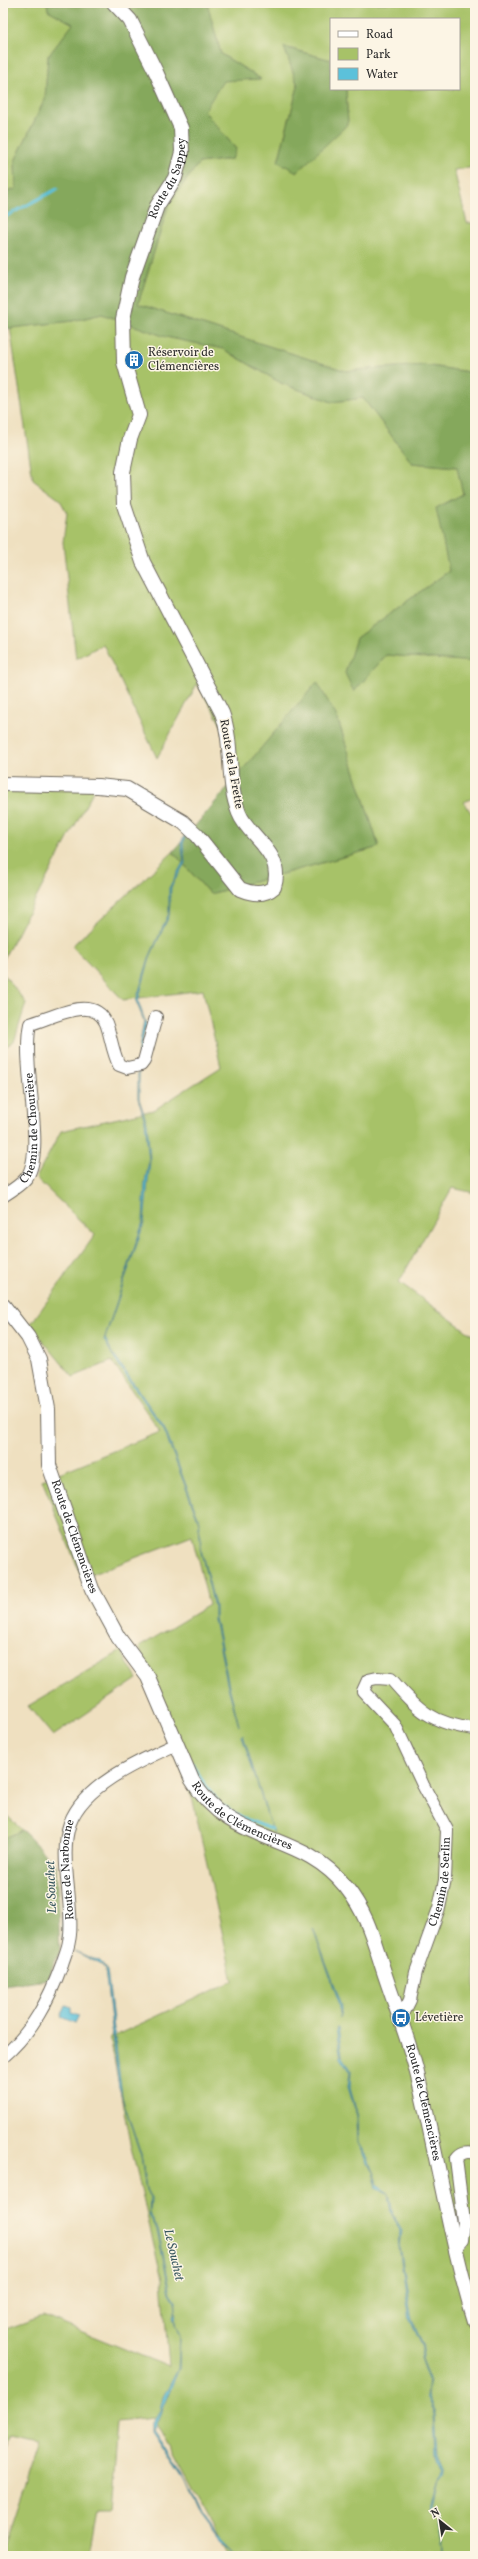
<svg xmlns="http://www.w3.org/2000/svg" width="478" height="2559" viewBox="0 0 478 2559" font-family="Vollkorn,serif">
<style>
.green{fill:#a7c268;stroke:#69764a;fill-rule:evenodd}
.forest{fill:#85a85c;stroke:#586a44}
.water{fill:#5cc1da;stroke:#447682}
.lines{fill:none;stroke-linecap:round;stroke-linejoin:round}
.stream{stroke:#5cc1da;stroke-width:3}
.minor-casing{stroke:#706a5f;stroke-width:14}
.tertiary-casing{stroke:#706a5f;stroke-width:16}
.minor{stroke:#fff;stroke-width:12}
.tertiary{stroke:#fff;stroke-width:14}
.labels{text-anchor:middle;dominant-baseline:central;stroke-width:3;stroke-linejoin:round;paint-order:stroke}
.street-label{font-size:12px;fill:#2b2b2b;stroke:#fcf5e5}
.poi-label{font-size:12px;fill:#2b2b2b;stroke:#fcf5e5;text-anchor:start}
.water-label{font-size:13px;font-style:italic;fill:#3a5860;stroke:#fcf5e5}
</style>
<rect width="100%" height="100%" fill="#fcf5e5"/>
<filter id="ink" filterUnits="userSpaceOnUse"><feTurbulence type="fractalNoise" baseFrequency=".025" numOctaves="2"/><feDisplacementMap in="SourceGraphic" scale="8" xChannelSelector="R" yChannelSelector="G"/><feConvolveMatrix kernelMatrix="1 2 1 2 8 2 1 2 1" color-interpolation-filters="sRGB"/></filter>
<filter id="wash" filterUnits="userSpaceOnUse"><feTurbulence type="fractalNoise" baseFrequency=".012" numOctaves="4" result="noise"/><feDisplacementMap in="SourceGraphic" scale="16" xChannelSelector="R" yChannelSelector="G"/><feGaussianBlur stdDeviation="0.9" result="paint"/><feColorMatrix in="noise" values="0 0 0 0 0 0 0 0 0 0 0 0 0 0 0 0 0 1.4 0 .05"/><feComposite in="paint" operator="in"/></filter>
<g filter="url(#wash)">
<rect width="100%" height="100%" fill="#efe0c0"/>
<path class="green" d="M3 3H47L48 10 74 24 48 56 45 99 15 161 16 189 3 193Z
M207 3H475V167L454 170 467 223H475V373L424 365 346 371 138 304 169 203 199 163 232 159 236 149 204 111 223 80 261 79 221 54ZM331 19H459V89H346L348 125 278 162 298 86 284 47 331 60Z
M102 314 166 337 223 349 281 383 332 402 363 398 412 463 457 467 463 494 437 508 449 571 356 638 351 656 354 691 386 655 475 662V797L464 802 475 819V1193L452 1188 399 1282 475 1337V2556H228L153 2418 117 2422 110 2510H97L89 2556H3V2548L39 2441 8 2435 3 2447V2330L43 2316 169 2367 162 2279 130 2143 110 2038 233 1981 193 1801 139 1647 209 1605 192 1536 82 1578 42 1480 160 1432 112 1361 73 1377 30 1325 95 1235 36 1178 61 1131 154 1110 221 1067 203 990 123 1000 72 946 173 852 210 894 379 847 337 717 317 683 233 781 222 726 197 684 157 758 103 644 76 659 63 542 67 513 60 500 33 480 10 328 72 321Z
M97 784 3 960V787Z
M3 973 26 1003 14 1042 3 1049Z
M121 1651 137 1679 53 1736 28 1706Z
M3 1812 22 1830 3 1839Z"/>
<path class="forest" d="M47 3 88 6 96 3H207L221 54 261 79 223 81 204 111 236 149 232 159 199 163 169 203 138 304 346 371 424 365 475 373V662L386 655 354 692 345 673 356 638 449 571 436 508 463 494 457 467 412 463 363 398 332 402 281 383 223 349 166 337 102 314 72 321 3 329V193L16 189 15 161 45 99 48 56 73 24 48 10Z
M284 47 331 60V89H346L348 124 297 172 278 162 298 86Z
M317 682 337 717 379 847 210 894 173 852Z
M22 1830 56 1865 60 1951 47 1979 3 1985V1839Z"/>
<path class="water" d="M187 830 183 844 185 863 171 887 169 916 150 957 138 1001 146 1024 139 1057V1099L147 1123 150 1160 144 1223 105 1338 111 1351 164 1427 198 1517 202 1554 215 1606V1618L229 1686 239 1726 228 1687 214 1619V1607L201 1552 199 1522 163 1428 117 1363 104 1340 143 1222 145 1182 149 1161 145 1121 138 1098V1055L144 1021 136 1001 149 958 169 913V888L184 861 181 843Z
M243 1735 273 1834 242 1736Z
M313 1928 342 2005 339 2019 340 2005Z
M74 1951 101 1962 107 1970 122 2097 141 2154 146 2189 151 2199 150 2214 158 2229 171 2293 176 2300 175 2324 180 2336 179 2368 153 2431 184 2479 201 2516 217 2538 235 2556 220 2544 200 2517 184 2481 152 2433V2423L160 2410 163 2397 178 2368 180 2338 173 2317 176 2309 175 2301 170 2293 157 2229 149 2215 150 2198 146 2190 141 2156 119 2088 105 1969 102 1965Z
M66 2005 71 2007V2012L79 2015 75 2023 61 2017Z
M336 2028H338L342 2055 351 2070 350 2088 358 2117 359 2143 369 2160 378 2186 389 2193 393 2215 402 2230 400 2247 412 2320 424 2348 421 2359 429 2379 427 2395 435 2414 438 2455 445 2472 444 2477 440 2482 434 2509 435 2512 441 2513 442 2556 439 2514H432L431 2512 443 2472 436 2455 434 2414 426 2397 428 2380 420 2358 423 2348 410 2320 399 2247 400 2230 391 2213 388 2193 377 2189 373 2172 358 2143 357 2116 348 2087 350 2071 341 2058Z"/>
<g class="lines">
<path class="stream" d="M3 218 57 189
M193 1764 199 1776 218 1801
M224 1806 238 1816 271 1829
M64 1904V1936"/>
</g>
</g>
<g filter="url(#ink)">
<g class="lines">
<g class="minor-casing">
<g id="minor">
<path id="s1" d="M3 1196C11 1191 21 1185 27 1177 46 1148 21 1066 30 1024 50 1019 93 993 106 1023 111 1036 112 1051 119 1065L127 1068 141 1065 144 1061 156 1017"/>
<path id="s2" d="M401 2018 410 2000 416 1972 439 1908 445 1880 447 1830 423 1785 395 1725 363 1691 368 1680 377 1678 391 1679C418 1710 432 1724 475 1729"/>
<path id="s3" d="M3 2057C32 2032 49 2000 62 1964 64 1957 68 1949 69 1941 72 1928 70 1912 69 1899 67 1876 62 1845 70 1823 84 1784 142 1760 177 1744"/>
<path d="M456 2247 462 2240 464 2222 456 2159C461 2152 466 2151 475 2153"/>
</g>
</g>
<g class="tertiary-casing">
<g id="tertiary">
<path id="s4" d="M3 784 98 786 127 789 183 822 197 835 240 889C252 894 264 896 274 887 285 852 248 837 239 813 226 781 234 745 222 713L143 562 124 505 123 472 130 439 139 415 124 362 123 319 132 277 157 206 175 178 182 152 181 128 156 72 130 20 114 3"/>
<path id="s5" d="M3 1305 28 1337 39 1359 48 1409 49 1465 92 1589 118 1637 148 1677 192 1780C231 1847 300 1829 346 1887 369 1916 374 1943 386 1978 397 2011 410 2043 418 2077 438 2158 450 2241 475 2321"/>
</g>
</g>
<use href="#minor" class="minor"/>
<use href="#tertiary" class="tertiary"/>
</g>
</g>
<defs>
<g id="building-disc" transform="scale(1)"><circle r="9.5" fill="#1f6fb2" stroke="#fcf5e5"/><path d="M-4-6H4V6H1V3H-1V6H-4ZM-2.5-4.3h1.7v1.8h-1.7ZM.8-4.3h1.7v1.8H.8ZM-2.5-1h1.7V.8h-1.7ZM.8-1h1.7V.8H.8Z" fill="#fff"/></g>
<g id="bus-disc" transform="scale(1)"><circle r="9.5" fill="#1f6fb2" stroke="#fcf5e5"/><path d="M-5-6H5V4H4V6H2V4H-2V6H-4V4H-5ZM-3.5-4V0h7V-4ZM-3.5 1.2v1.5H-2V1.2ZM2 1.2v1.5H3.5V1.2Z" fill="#fff"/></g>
</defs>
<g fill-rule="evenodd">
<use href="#building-disc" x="134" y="360"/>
<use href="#bus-disc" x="401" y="2018"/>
</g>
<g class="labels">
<g class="street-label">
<text stroke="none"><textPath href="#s4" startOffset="1071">Route du Sappey</textPath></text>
<text transform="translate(231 764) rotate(80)">Route de la Frette</text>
<text stroke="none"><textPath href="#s1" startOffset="80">Chemin de Chourière</textPath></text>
<text stroke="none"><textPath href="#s5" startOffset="248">Route de Clémencières</textPath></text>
<text stroke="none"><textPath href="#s5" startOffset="583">Route de Clémencières</textPath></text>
<text stroke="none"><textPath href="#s3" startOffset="207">Route de Narbonne</textPath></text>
<text stroke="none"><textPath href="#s2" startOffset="143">Chemin de Serlin</textPath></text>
<text stroke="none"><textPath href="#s5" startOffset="941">Route de Clémencières</textPath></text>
</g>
<g class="poi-label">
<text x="148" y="353">Réservoir de<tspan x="148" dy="14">Clémencières</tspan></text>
<text x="415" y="2018">Lévetière</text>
</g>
<g class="water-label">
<text transform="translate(52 1887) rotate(-92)">Le Souchet</text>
<text transform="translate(173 2255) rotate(77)">Le Souchet</text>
</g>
</g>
<rect width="478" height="2559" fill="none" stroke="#fcf5e5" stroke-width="16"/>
<rect x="330" y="18" width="130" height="72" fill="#fcf5e5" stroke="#a8a49b"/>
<rect x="338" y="31" width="20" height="6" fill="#ffffff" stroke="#a8a49b"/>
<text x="366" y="38" font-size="12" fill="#2b2b2b">Road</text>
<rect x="338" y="48" width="20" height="12" fill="#a7c268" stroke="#a8a49b"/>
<text x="366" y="58" font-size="12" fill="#2b2b2b">Park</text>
<rect x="338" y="68" width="20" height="12" fill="#5cc1da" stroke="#a8a49b"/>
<text x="366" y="78" font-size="12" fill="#2b2b2b">Water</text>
<g transform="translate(440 2521) rotate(330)" stroke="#fcf5e5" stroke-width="3" paint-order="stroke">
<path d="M0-3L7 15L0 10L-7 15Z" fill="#2b2b2b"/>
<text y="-6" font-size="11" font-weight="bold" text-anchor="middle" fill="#2b2b2b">N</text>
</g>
</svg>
